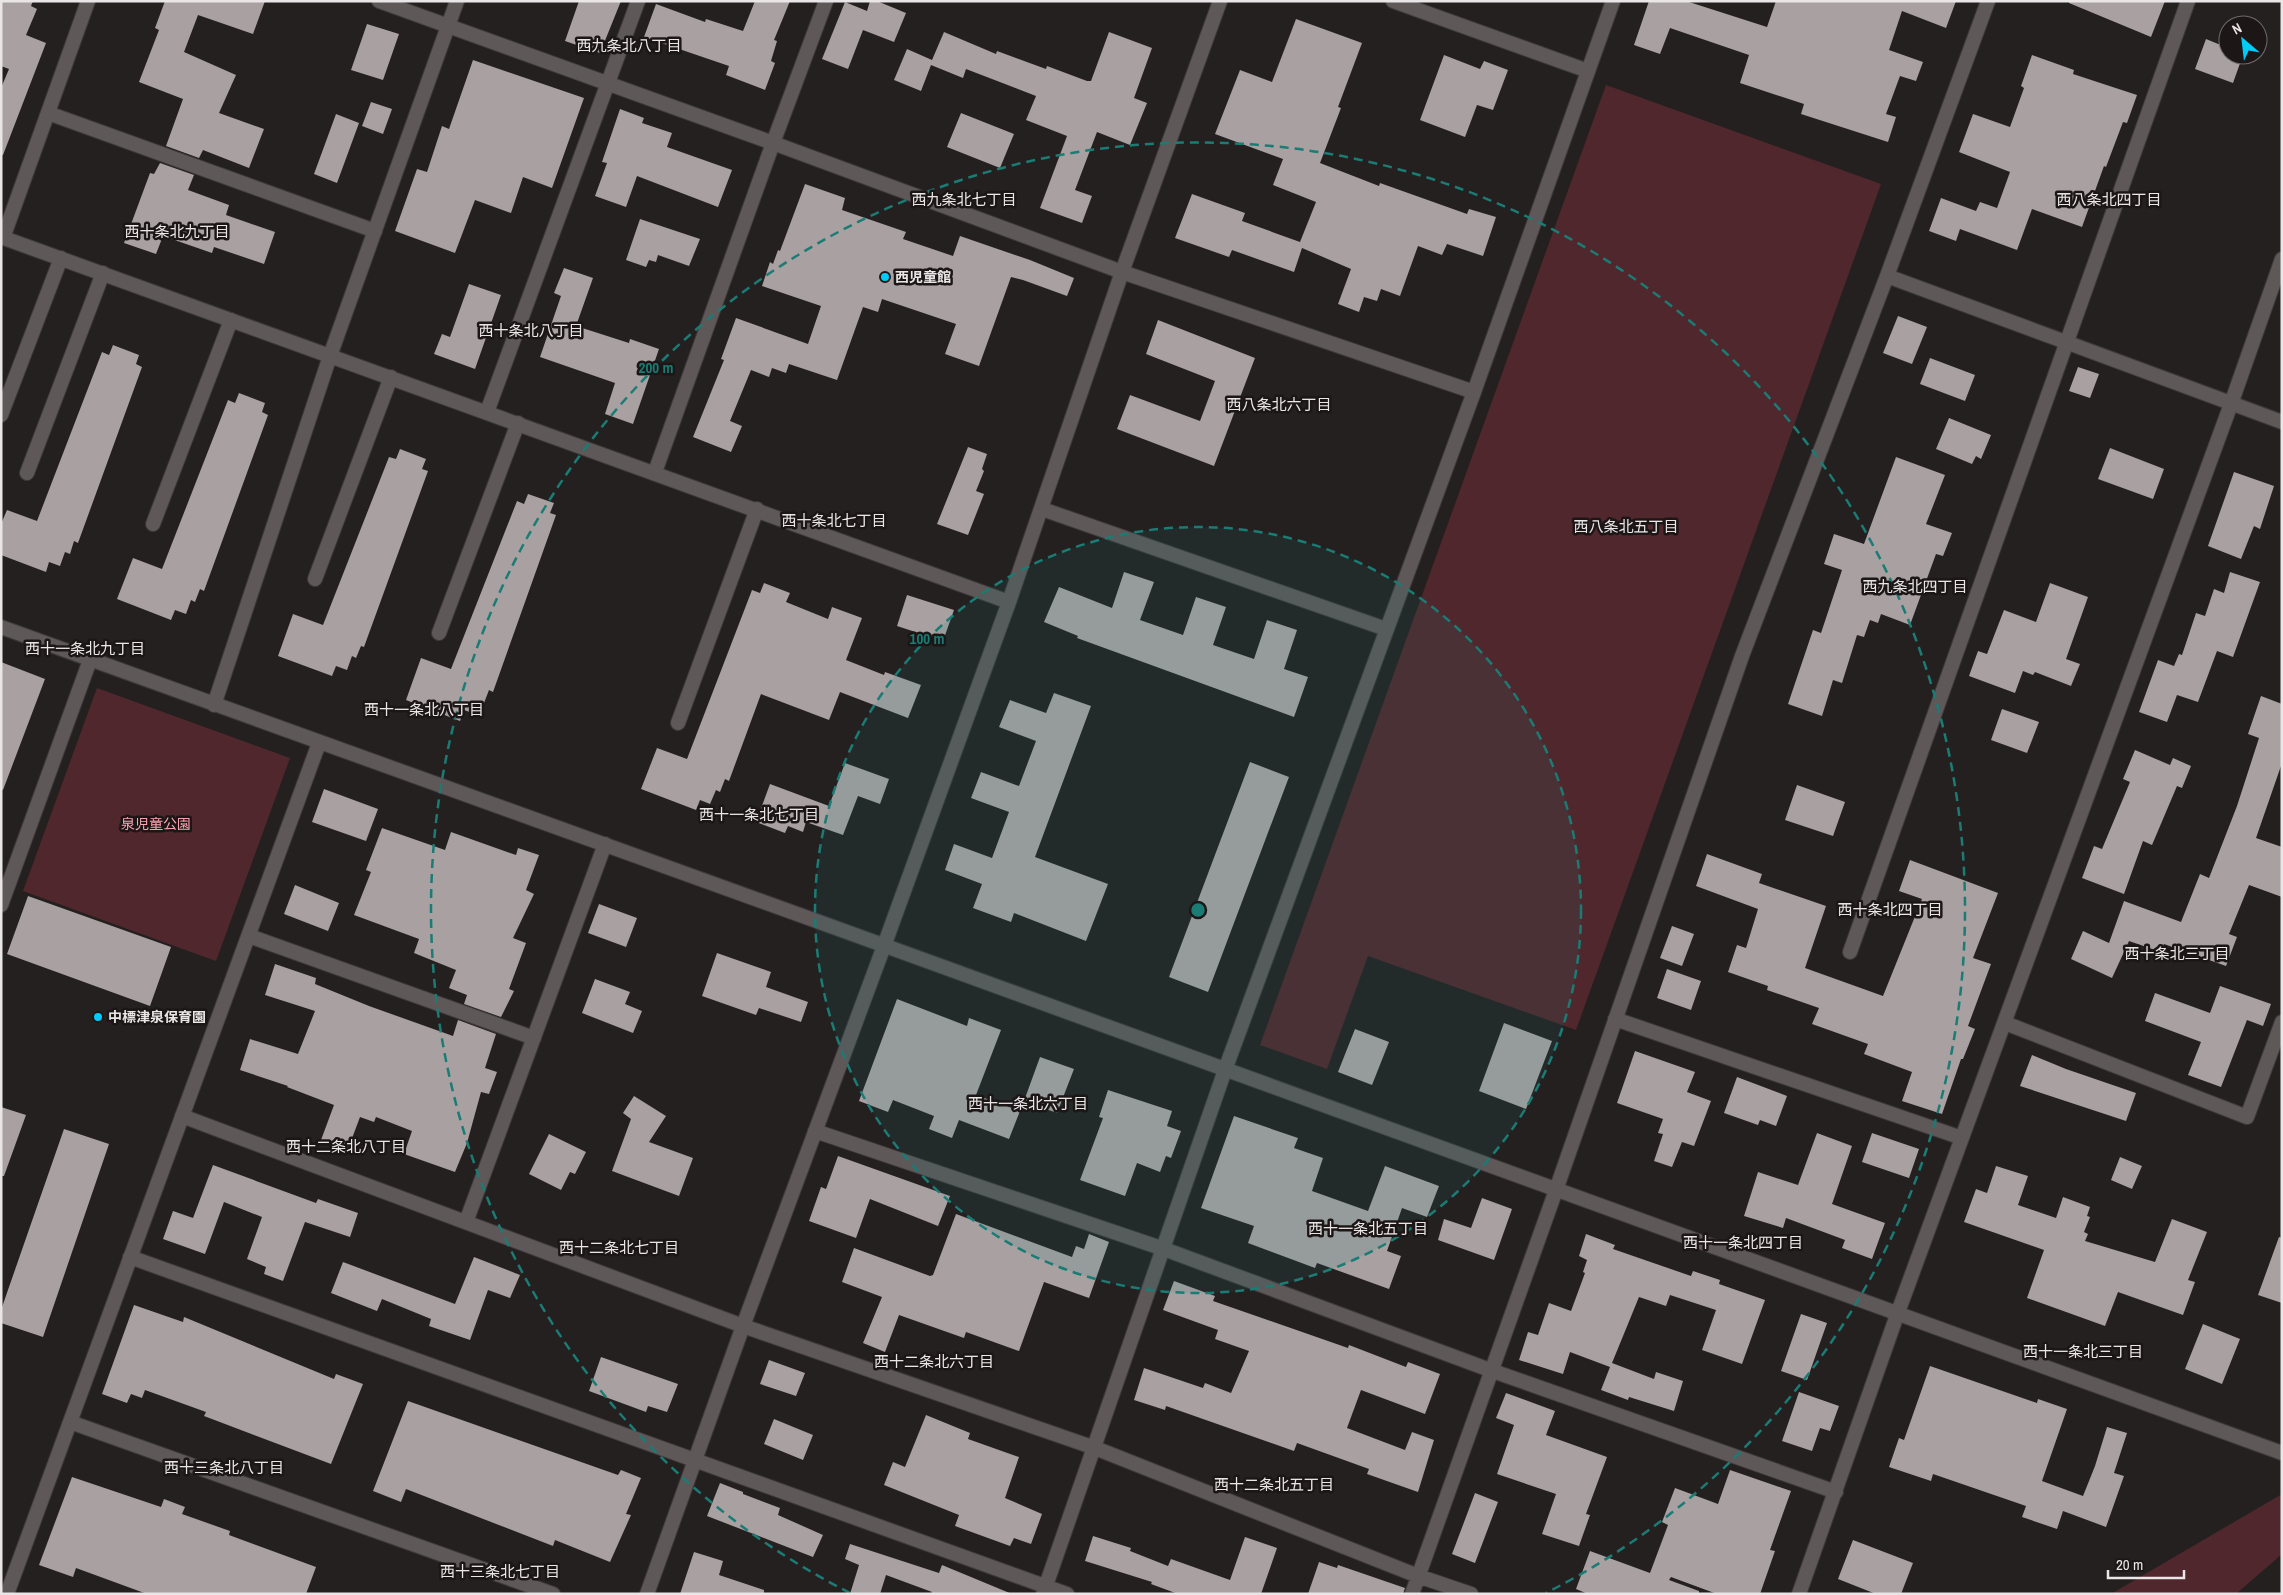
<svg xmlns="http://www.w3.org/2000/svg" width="2283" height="1595" viewBox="0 0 2283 1595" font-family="'Archivo Narrow','Noto Sans JP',sans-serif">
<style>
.green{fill:#50272d}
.building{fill:#a8a0a1}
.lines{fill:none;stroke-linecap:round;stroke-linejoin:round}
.service-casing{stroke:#3e3a3b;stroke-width:16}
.minor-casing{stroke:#3e3a3b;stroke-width:16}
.service{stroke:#5f5859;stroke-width:14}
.minor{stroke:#5f5859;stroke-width:14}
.ring{fill:none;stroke:#1a7c74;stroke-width:2.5;stroke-dasharray:9 6}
.poi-dot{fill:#00cbf9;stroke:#1c1617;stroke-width:2}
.labels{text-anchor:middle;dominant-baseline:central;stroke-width:5;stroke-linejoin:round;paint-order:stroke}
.poi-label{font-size:14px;font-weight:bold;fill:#eae6e7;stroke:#1c1617;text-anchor:start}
.park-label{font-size:14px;fill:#fba5b0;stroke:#1c1617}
.neighbourhood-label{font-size:15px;fill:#eae6e7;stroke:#1c1617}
.centre{fill:#1a7c74;stroke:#1c1617;stroke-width:2.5}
.ring-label{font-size:15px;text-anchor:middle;font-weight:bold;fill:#1a7c74;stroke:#1c1617;stroke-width:5;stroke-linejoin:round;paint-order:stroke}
</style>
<rect width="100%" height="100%" fill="#252020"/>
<path class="green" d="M1606 85 1881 184 1576 1030 1368 956 1327 1069 1260 1045Z
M97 688 290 758 216 961 23 891Z
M2282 1494V1554L2236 1594H2111Z"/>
<path class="building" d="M1 1H33L31 6 37 9 26 35 46 43 3 155H1V88L9 69 1 66Z
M165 1H265L253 34 198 15 184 52 236 75 219 113 264 129 249 168 203 150 199 158 166 146 183 99 139 82 159 30 155 28Z
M579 1H621L600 53 565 41Z
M755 1H790L774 40 777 41 771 61 775 63 765 90 726 75 729 66 644 37 656 4 705 22 706 19 743 31Z
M870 1H877L906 13 894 42 863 30 848 69 822 59 845 2 867 11Z
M1649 1H1686L1767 27 1776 1H1956L1946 28 1902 11 1889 50 1923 62 1916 81 1900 76 1886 114 1896 117 1888 142 1801 114 1804 104 1740 83 1749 55 1670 28 1660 54 1634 45Z
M2069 1H2165L2151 37 2069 3Z
M1296 19 1362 43 1338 107 1341 108 1320 163 1379 186 1380 183 1467 214 1469 209 1496 217 1483 256 1447 244 1442 255 1418 246 1400 296 1381 289 1377 301 1364 297 1359 312 1338 304 1351 269 1302 248 1294 272 1232 250 1229 257 1175 238 1192 194 1245 213 1242 221 1300 242 1316 202 1273 185 1283 159 1215 134 1240 70 1272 82Z
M367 24 399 34 383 80 351 70Z
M944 32 996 54 997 51 1046 69 1047 66 1087 81H1091L1109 32 1152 48 1134 98 1147 103 1130 145 1097 132 1075 190 1092 196 1082 223 1040 208 1067 136 1026 120 1036 96 966 69 963 78 931 65 921 91 894 80 907 49 932 60Z
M2206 39 2228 48V55H2243L2233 83 2195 69Z
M1444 55 1480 69 1484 61 1508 70 1493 110 1477 105 1465 137 1420 120Z
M2032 55 2074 70 2073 74 2137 95 2127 123 2123 122 2106 167 2104 166 2082 227 2032 209 2017 250 1960 229 1956 241 1929 231 1941 198 1976 211 1980 202 1997 208 2010 172 1959 152 1973 114 2010 127 2024 88 2021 86Z
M473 60 584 98 552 188 523 177 511 213 475 200 455 253 395 231 417 169 427 172 442 126 449 129Z
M371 102 392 109 383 134 362 126Z
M620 109 644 118 642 123 672 133 667 147 732 170 718 207 637 176 626 207 595 196 607 163 602 162Z
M961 113 1014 134 1000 168 947 147Z
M336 114 359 123 337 183 314 174Z
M160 163 194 175 188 190 229 205 226 215 275 232 264 264 214 247 212 253 163 236 156 254 124 243 150 173 154 174Z
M805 184 845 198 842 210 906 232 903 239 953 256 960 236 1030 260 1074 278 1067 296 1023 280 1011 277 979 366 945 354 956 324 882 299 878 312 863 307 837 380 789 364 786 373 772 368 769 377 751 370 730 421 742 426 731 452 693 437 724 360 721 359 736 318 808 344 821 306 762 286 770 262 773 264 778 250 780 251Z
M640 219 700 239 689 266 658 255 656 262 649 260 646 267 626 260Z
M564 268 593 278 576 326 629 343 630 339 659 349 633 424 605 414 615 383 540 357 561 296 554 293Z
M469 284 501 295 475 369 434 354 442 334 450 337Z
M1898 316 1927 327 1912 364 1883 353Z
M1158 320 1255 358 1214 466 1117 429 1130 395 1200 421 1215 381 1146 354Z
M113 345 139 355 136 364 142 367 78 543 74 541 70 554 65 552 60 566 49 562 46 572 1 555V524L7 510 37 521 102 352 109 355Z
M1930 358 1975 375 1965 401 1920 384Z
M2078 367 2099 374 2090 398 2069 391Z
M239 393 265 403 262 412 268 415 204 591 200 589 195 602 191 600 186 614 175 610 171 620 117 599 133 558 162 569 228 400 235 403Z
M1949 418 1991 435 1981 459 1976 456 1972 464 1936 449Z
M968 447 987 454 982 469 984 471 976 491 984 494 968 535 937 524Z
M2110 448 2164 469 2153 499 2098 479Z
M400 449 426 459 422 469 428 471 364 647 361 646 356 658 352 656 347 670 336 666 332 676 278 656 293 614 323 625 389 457 396 459Z
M1896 457 1945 475 1926 524 1952 533 1943 556 1936 554 1910 625 1881 614 1878 623 1870 620 1864 637 1857 635 1842 683 1833 680 1822 716 1788 704 1813 630 1821 633 1842 570 1824 564 1834 534 1864 544Z
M2234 472 2274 486 2260 529 2254 526 2241 559 2208 546Z
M528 494 554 503 550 513 556 515 493 692 489 690 484 703 480 701 475 714 464 710 460 721 406 700 421 658 451 669 517 501 524 504Z
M1124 572 1154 582 1140 620 1183 635 1196 597 1226 607 1213 645 1254 659 1267 620 1297 630 1284 669 1308 677 1294 717 1077 638 1078 636 1044 622 1059 587 1112 608Z
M2230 572 2260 582 2233 657 2217 651 2198 702 2177 695 2167 722 2139 712 2158 660 2174 666 2179 654 2182 655 2196 613 2205 616 2214 589 2224 593Z
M764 583 790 593 786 602 828 619 832 607 862 618 846 660 884 675 885 672 921 685 908 718 840 692 829 720 761 694 729 781 725 779 720 792 716 790 710 804 700 800 696 810 641 789 657 748 687 759 752 590 760 593Z
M2050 583 2088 597 2066 659 2080 664 2071 686 2035 672 2033 675 2023 671 2015 693 1969 676 1978 651 1987 654 2004 610 2036 622Z
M907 595 954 610 943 641 897 626Z
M1 662 45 679 3 790 1 789Z
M1054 693 1091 706 1035 857 1108 884 1086 941 1014 913 1011 922 973 908 982 884 945 870 954 844 992 858 1009 812 971 798 981 772 1019 786 1036 741 999 727 1010 700 1046 713Z
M2261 696 2282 704V763L2256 838 2282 847V897L2249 885 2229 934 2237 937 2226 966 2164 944 2161 952 2129 941 2112 978 2071 959 2083 931 2109 943 2124 901 2181 922 2200 874 2209 878 2237 806 2259 738 2248 734Z
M2002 709 2039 722 2027 753 1991 740Z
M2135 750 2170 765 2173 758 2191 766 2182 788 2177 786 2152 845 2143 841 2124 894 2082 878 2094 846 2102 849 2130 782 2123 779Z
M1250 762 1289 777 1208 992 1169 977Z
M845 763 889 779 880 804 858 796 843 835 806 822 803 832 788 826 785 833 756 822 770 784 829 806Z
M1797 785 1845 802 1833 836 1785 820Z
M324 789 378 809 366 841 312 822Z
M382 828 445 850 451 832 516 855 518 848 539 855 526 890 534 894 513 938 526 943 509 989 514 991 501 1017 464 1004 467 995 449 988 456 970 414 953 419 939 354 915 371 872 366 870Z
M1707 854 1762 874 1759 883 1826 906 1805 968 1883 996 1922 899 1899 891 1910 860 1998 893 1973 958 1991 964 1968 1026 1975 1029 1963 1059H1961L1942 1114 1902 1101 1912 1072 1864 1054 1868 1044 1812 1024 1819 1008 1767 990 1768 986 1728 972 1737 945 1746 948 1758 909 1696 886Z
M295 885 339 903 328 931 284 914Z
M28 896 171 947 150 1006 7 954Z
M599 904 637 918 626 947 588 933Z
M1672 926 1694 934 1682 966 1660 958Z
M717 953 771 972 766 987 808 1002 801 1022 759 1008 756 1015 702 996Z
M275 964 316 978 315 984 369 1006 453 1036 458 1020 496 1034 485 1068 497 1072 489 1094 481 1092 467 1143 455 1172 404 1154 412 1131 376 1117 374 1122 360 1117 348 1149 321 1140 334 1105 287 1087 288 1086 240 1070 250 1039 298 1054 315 1011 265 995Z
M1667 969 1701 981 1691 1010 1657 998Z
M595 979 630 992 625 1004 642 1011 633 1033 582 1013Z
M2220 986 2271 1004 2263 1026 2247 1020 2221 1087 2188 1075 2201 1042 2145 1021 2155 993 2210 1013Z
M897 999 967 1026 969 1018 1001 1030 976 1095 1020 1111 1009 1139 959 1120 952 1138 929 1129 934 1116 893 1100 888 1112 859 1101Z
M1504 1023 1552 1041 1526 1109 1479 1091Z
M1355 1029 1389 1042 1372 1085 1338 1072Z
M1635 1051 1695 1072 1687 1092 1711 1101 1694 1146 1682 1142 1672 1167 1654 1161 1663 1134 1658 1133 1663 1119 1617 1103Z
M2032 1055 2066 1069 2136 1093 2126 1121 2020 1086Z
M1040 1057 1074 1069 1057 1113 1024 1101Z
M1737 1077 1787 1096 1776 1126 1760 1120 1758 1125 1724 1113Z
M1108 1090 1172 1111 1167 1126 1181 1131 1171 1158 1166 1156 1160 1172 1137 1163 1125 1196 1080 1180 1103 1118 1099 1117Z
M634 1096 666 1116 649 1142 693 1158 679 1196 612 1171 631 1119 623 1113Z
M1 1107 26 1115 4 1176H1Z
M1234 1116 1298 1138 1294 1148 1323 1158 1312 1191 1368 1211 1385 1166 1439 1186 1427 1217 1402 1208 1387 1251 1401 1256 1389 1289 1317 1263 1315 1268 1248 1243 1254 1226 1201 1208Z
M64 1129 109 1144 43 1337 1 1323V1310Z
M1817 1133 1852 1146 1832 1204 1885 1223 1872 1259 1842 1248 1845 1240 1786 1218 1783 1228 1744 1216 1758 1172 1798 1185Z
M1872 1133 1919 1149 1909 1178 1862 1162Z
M549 1134 586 1152 575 1174 570 1172 561 1190 529 1174Z
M838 1156 950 1196 938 1226 870 1199 856 1238 809 1221 821 1187 826 1189Z
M2120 1157 2142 1166 2132 1189 2111 1180Z
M213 1165 316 1203 318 1199 358 1213 350 1237 305 1222 283 1281 264 1274 266 1267 247 1259 262 1217 224 1202 205 1254 163 1239 173 1211 193 1218Z
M1996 1166 2028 1176 2018 1205 2056 1218 2063 1197 2090 1207 2087 1216 2090 1217 2084 1232 2088 1234 2085 1241 2155 1262 2172 1219 2207 1232 2188 1280 2195 1282 2183 1315 2118 1292 2105 1326 2027 1298 2044 1250 1964 1222 1976 1189 1987 1193Z
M1482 1198 1512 1209 1494 1260 1438 1240 1444 1219 1471 1228Z
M956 1214 1072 1257 1076 1246 1084 1249 1089 1234 1109 1242 1089 1298 1044 1282 1019 1351 966 1332 964 1338 899 1315 885 1352 863 1343 882 1297 842 1282 854 1248 930 1276 933 1275Z
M1586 1234 1615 1245 1613 1249 1691 1276 1693 1271 1720 1280 1719 1284 1765 1300 1742 1364 1702 1350 1716 1310 1670 1295 1666 1306 1639 1297 1612 1363 1654 1379 1656 1372 1683 1381 1674 1411 1629 1397 1628 1400 1601 1390 1610 1367 1570 1352 1563 1374 1519 1360 1528 1332 1538 1335 1549 1303 1571 1311 1585 1273 1583 1272 1587 1260 1579 1256Z
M2279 1237 2282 1238V1303L2258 1295Z
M474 1257 520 1275 510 1298 488 1290 470 1340 429 1326 431 1319 382 1299 377 1311 331 1293 343 1262 455 1304Z
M1174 1281 1215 1296 1213 1301 1348 1348 1349 1345 1406 1367 1408 1362 1440 1374 1425 1414 1361 1390 1347 1428 1405 1450 1412 1432 1434 1440 1418 1492 1367 1474 1369 1469 1297 1443 1294 1451 1166 1406 1165 1410 1134 1400 1144 1368 1203 1388 1205 1383 1231 1393 1249 1351 1215 1339 1218 1330 1163 1310Z
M134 1305 183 1322 184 1317 334 1379 336 1374 363 1384 331 1464 204 1416 206 1412 145 1390 142 1398 131 1394 127 1403 102 1394Z
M1801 1314 1827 1323 1807 1380 1781 1371Z
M2203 1324 2240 1339 2222 1384 2185 1369Z
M601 1357 678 1384 667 1412 648 1406 646 1412 589 1391Z
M769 1360 805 1373 796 1396 760 1384Z
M1930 1366 2037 1403 2038 1399 2067 1409 2042 1481 2083 1496 2095 1466 2107 1427 2127 1433 2114 1473 2124 1476 2106 1527 2063 1511 2057 1529 2022 1517 2026 1506 1933 1474 1931 1481 1889 1467 1899 1438 1904 1440Z
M1799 1392 1839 1406 1830 1431 1820 1428 1812 1451 1782 1441Z
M1506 1393 1555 1411 1546 1435 1607 1457 1586 1514 1590 1515 1579 1546 1542 1534 1556 1494 1497 1474 1514 1425 1496 1418Z
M408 1401 618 1475 621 1470 641 1478 626 1514 631 1515 610 1562 555 1540 553 1546 406 1489 401 1502 373 1491Z
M926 1415 970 1433 968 1439 1019 1457 1005 1498 1042 1514 1031 1544 1014 1538 1010 1546 955 1526 959 1515 884 1485 893 1462 905 1467Z
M774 1419 813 1435 803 1460 764 1444Z
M1730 1470 1791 1491 1770 1550 1775 1551 1760 1594H1717L1671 1577 1669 1580 1699 1591V1594H1588L1576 1589 1590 1551 1650 1573 1668 1525 1662 1522 1675 1488 1718 1504Z
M72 1477 161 1507 164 1499 185 1507 182 1514 230 1531 229 1535 316 1567 306 1594H147L76 1568 73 1577 39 1565Z
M720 1483 743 1492V1494L780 1508 778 1515 823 1535 813 1557 707 1516Z
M1475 1493 1498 1502 1475 1563 1452 1554Z
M1093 1536 1131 1548 1130 1551 1168 1566 1171 1559 1230 1580 1245 1537 1277 1548 1261 1594H1178L1151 1584 1152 1582 1085 1561Z
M1853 1540 1913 1563 1901 1594H1876L1838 1579Z
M850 1544 939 1573 942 1565 1012 1594H931L932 1592 886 1575 880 1594H850L859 1565 845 1559Z
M694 1552 723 1561 719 1575 764 1590V1594H680Z
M1319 1562 1337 1568 1338 1565 1405 1588 1403 1594H1308Z"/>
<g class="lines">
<g class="service-casing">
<path id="service" d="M1393 1 1588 71
M48 113 375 231
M487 412 638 1
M27 473 103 273
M1042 509 1386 629
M153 524 231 320
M315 579 391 377
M439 633 518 423
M678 723 757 509
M1850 952 2188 1"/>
</g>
<g class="minor-casing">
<path id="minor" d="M379 1 773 143 1122 272 1474 392 1613 1
M1 237 1009 602
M3 238 88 1
M1887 276 2282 422
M1 415 61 258
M655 472 773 143 826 1
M1 627 847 932 2282 1453
M214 705 330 356 457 1
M1 905 90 660
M249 936 534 1038
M1615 1019 1962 1138
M2005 1023 2247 1117 2282 1022
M182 1116 743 1326 1095 1448 1418 1576 1471 1594
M815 1131 1164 1249 1490 1370 1836 1492
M466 1222 605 844
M130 1257 1067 1594
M70 1422 553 1594
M7 1594 319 743
M647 1594 743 1326 884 946 1009 602 1122 272 1220 1
M1043 1594 1225 1070 1474 392
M1412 1594 1556 1190 1742 656 1887 276 1988 1
M1799 1594 1897 1315 2231 404 2282 259"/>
</g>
<use href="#service" class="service"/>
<use href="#minor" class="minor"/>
</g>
<circle cx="1198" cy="910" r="383" fill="#1a7c74" fill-opacity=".12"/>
<g class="ring">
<circle cx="1198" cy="910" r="383"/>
<path d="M850 1593A767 767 0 1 1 1546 1593"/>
</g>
<g class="poi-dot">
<circle cx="885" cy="277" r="5"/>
<circle cx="98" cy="1017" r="5"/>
</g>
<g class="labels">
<g class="poi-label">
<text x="895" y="277">西児童館</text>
<text x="108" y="1017">中標津泉保育園</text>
</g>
<g class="park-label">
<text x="156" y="824">泉児童公園</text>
</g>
<g class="neighbourhood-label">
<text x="629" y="45">西九条北八丁目</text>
<text x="964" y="199">西九条北七丁目</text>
<text x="2109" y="199">西八条北四丁目</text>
<text x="177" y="231">西十条北九丁目</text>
<text x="531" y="330">西十条北八丁目</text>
<text x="1279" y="404">西八条北六丁目</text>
<text x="834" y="520">西十条北七丁目</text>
<text x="1626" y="526">西八条北五丁目</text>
<text x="1915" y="586">西九条北四丁目</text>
<text x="85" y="648">西十一条北九丁目</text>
<text x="424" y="709">西十一条北八丁目</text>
<text x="759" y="814">西十一条北七丁目</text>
<text x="1890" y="909">西十条北四丁目</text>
<text x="2177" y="953">西十条北三丁目</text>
<text x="1028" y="1103">西十一条北六丁目</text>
<text x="346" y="1146">西十二条北八丁目</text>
<text x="1368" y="1228">西十一条北五丁目</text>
<text x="1743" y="1242">西十一条北四丁目</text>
<text x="619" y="1247">西十二条北七丁目</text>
<text x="2083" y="1351">西十一条北三丁目</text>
<text x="934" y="1361">西十二条北六丁目</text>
<text x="224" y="1467">西十三条北八丁目</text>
<text x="1274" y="1484">西十二条北五丁目</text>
<text x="500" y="1571">西十三条北七丁目</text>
</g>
</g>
<circle cx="1198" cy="910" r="8" class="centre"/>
<g class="ring-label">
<text x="656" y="373">200 m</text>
<text x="927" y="644">100 m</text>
</g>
<rect width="2283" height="1595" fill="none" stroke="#eae6e7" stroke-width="5"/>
<g transform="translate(2243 40) rotate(332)"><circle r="24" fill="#1c1617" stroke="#6e696a"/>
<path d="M0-4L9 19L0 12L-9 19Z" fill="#00cbf9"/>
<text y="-8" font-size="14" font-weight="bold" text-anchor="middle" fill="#eae6e7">N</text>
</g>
<path d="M2108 1570v8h76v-8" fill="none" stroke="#eae6e7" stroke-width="2.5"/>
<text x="2116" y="1570" font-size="15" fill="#eae6e7" stroke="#1c1617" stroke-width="4" paint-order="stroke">20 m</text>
</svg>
